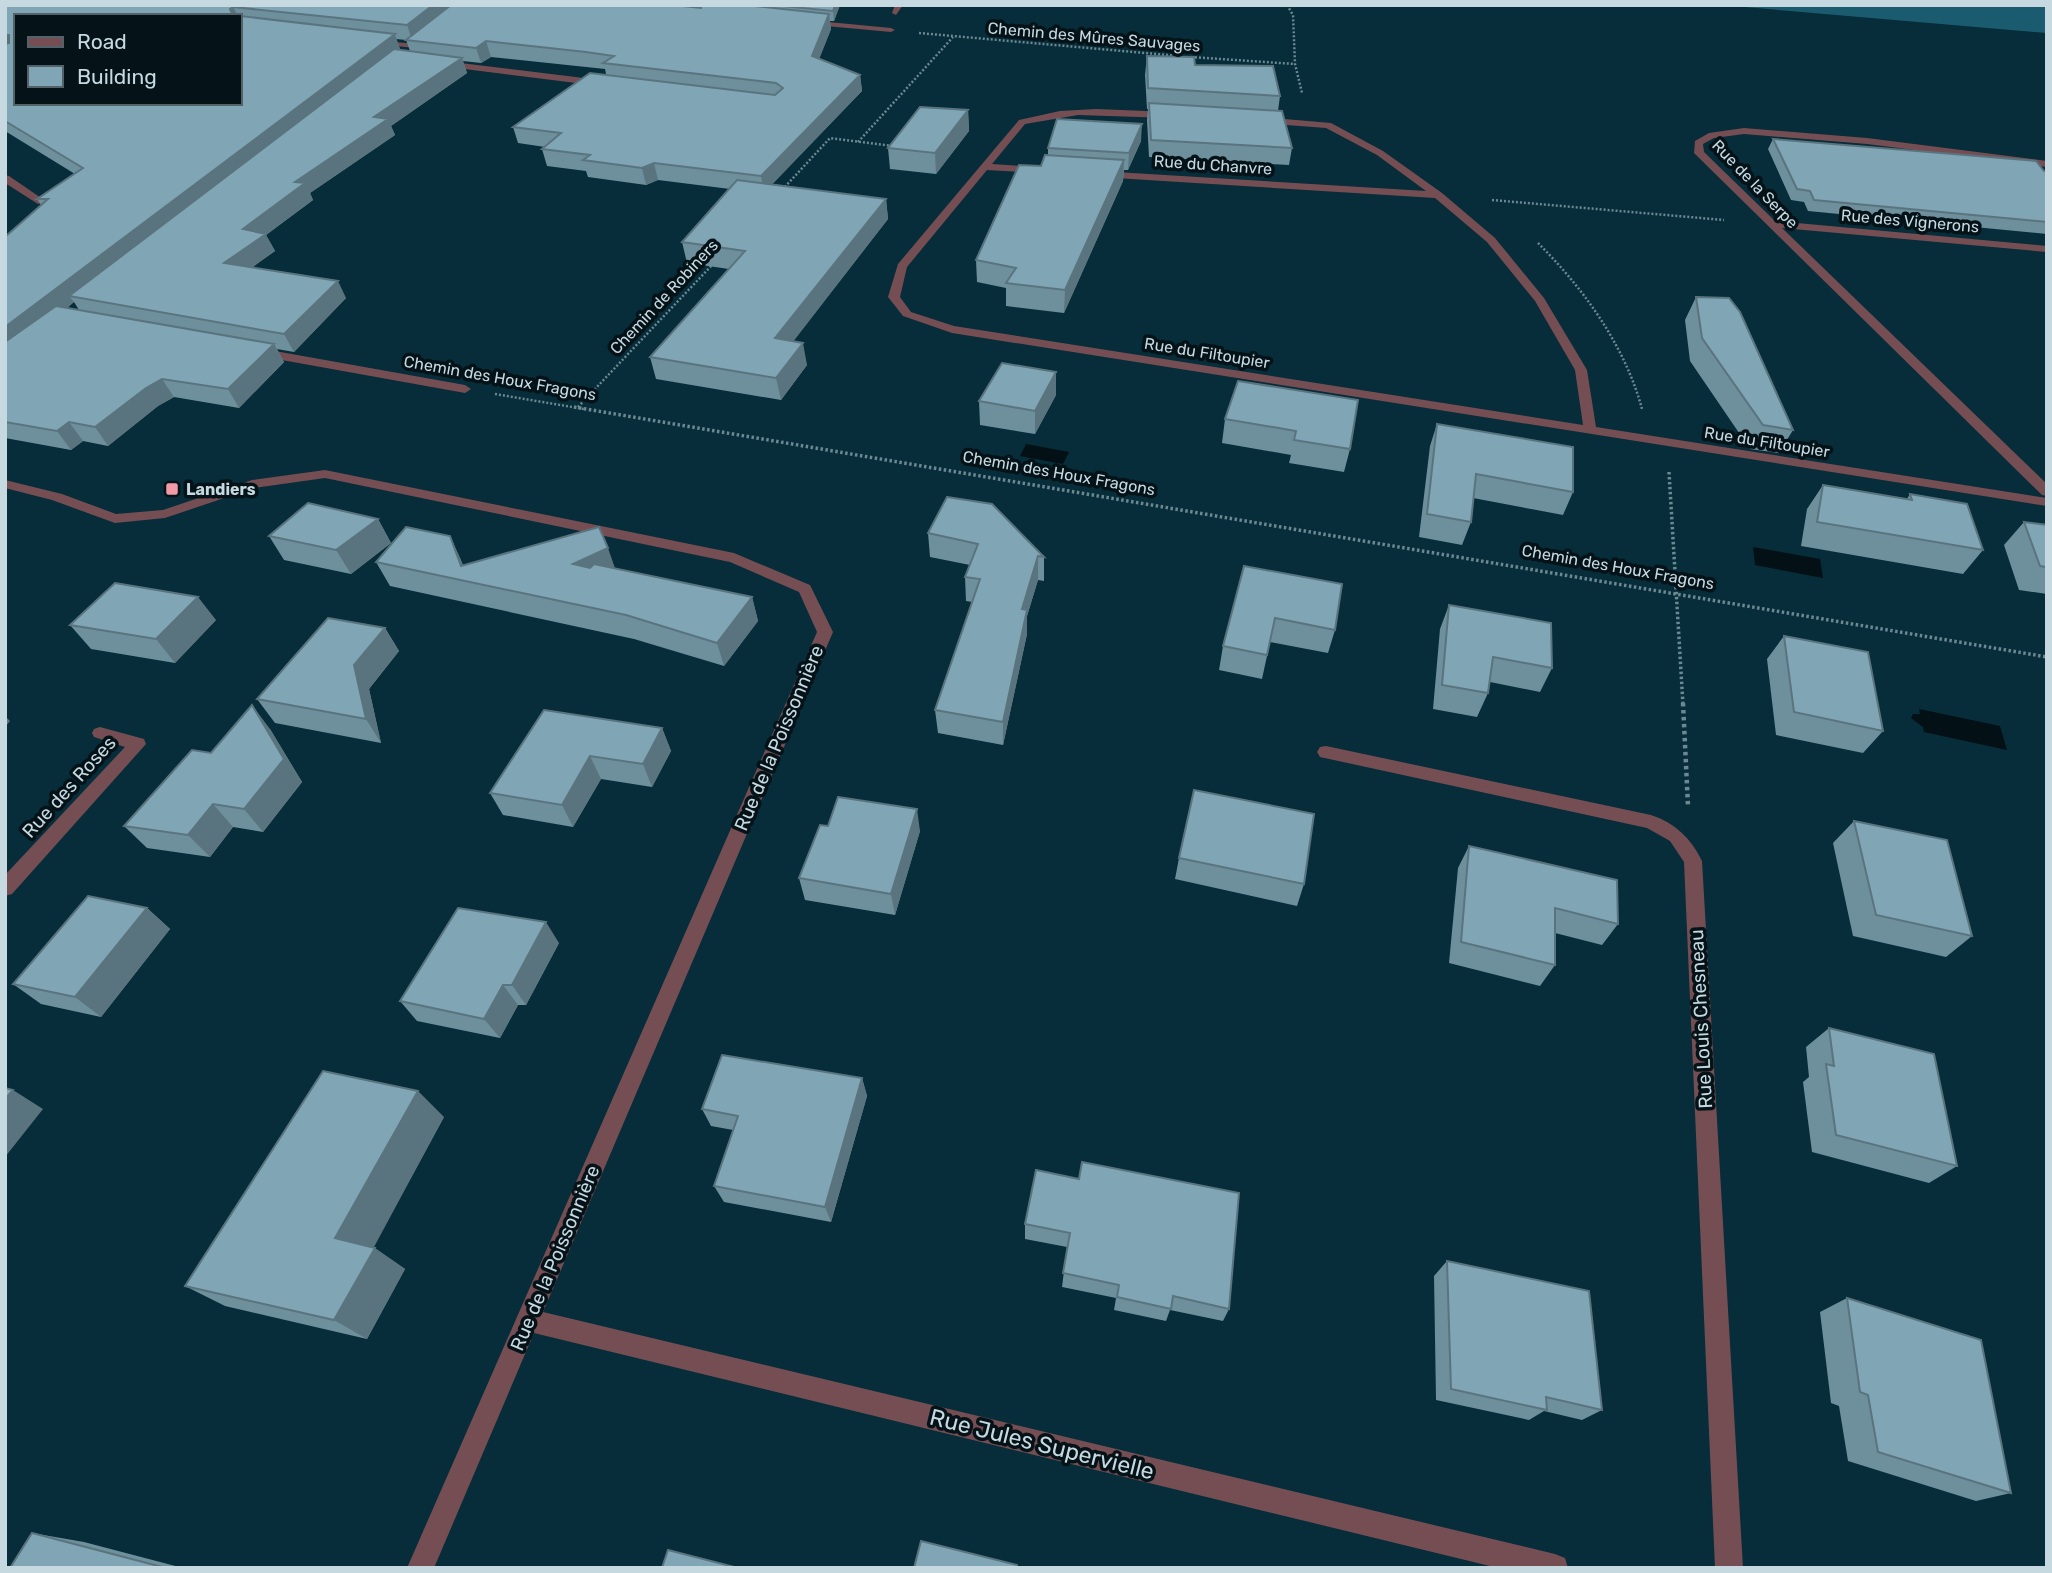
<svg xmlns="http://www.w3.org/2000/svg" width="2052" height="1573" viewBox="0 0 2052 1573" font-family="Rubik,sans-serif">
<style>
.forest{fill:#1b5b70}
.water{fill:#031015}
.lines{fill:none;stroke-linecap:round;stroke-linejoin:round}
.path-far2{stroke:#6c8892;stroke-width:2.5;stroke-dasharray:2 2;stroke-linecap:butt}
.path-far1{stroke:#6c8892;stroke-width:3.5;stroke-dasharray:2.5 2.5;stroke-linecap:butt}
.path{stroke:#6c8892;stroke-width:4.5;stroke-dasharray:3.5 3.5;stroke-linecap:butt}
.minor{fill:#754e53;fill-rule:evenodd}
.wall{fill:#6e8f9c;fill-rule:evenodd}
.shaded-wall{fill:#5a747f}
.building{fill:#80a6b5;stroke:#5a747f;stroke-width:2}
.poi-dot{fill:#f39aa7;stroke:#051318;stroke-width:2.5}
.labels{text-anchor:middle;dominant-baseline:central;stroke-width:7;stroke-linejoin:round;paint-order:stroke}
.far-street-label{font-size:16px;fill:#c6d9e1;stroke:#051318}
.far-poi-label{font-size:16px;font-weight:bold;fill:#c6d9e1;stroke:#051318;text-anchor:start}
.street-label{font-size:19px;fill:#c6d9e1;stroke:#051318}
.near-street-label{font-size:23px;fill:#c6d9e1;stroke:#051318}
</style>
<rect width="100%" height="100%" fill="#062d39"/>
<path class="forest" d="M1721 5H2047V33Z"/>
<path class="water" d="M1026 444 1069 452 1063 464 1020 456Z
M1753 547 1820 559 1823 578 1755 565Z
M1919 709 2000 726 2007 750 1924 732 1923 727 1911 718 1913 714H1920Z"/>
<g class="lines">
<path class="path-far2" d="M1287 5 1293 15 1295 64 1302 93
M919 33 1179 56
M1191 57 1295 64
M858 142 953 37
M782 190 830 138 893 146
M1492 200 1724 220
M1538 243C1584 289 1625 346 1642 409
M495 394 584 409
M578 407 714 263"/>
<path class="path-far1" d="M574 407 2047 657
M1669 472 1683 705"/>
<path class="path" d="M1683 703 1688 806"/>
<path class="minor" d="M895 5H903L896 15 892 13Z
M807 20 891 28 895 30 891 32 804 24Z
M375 40 416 44 420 46 416 48 372 44Z
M444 61 600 80 604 83 600 86 441 66Z
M1096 109 1170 112 1175 115 1170 118 1078 115 1025 124 992 164 1040 167 1045 170 1040 173 987 170 907 267 900 297 911 312 954 326 1583 425 1575 370 1535 301 1487 242 1435 198 1099 177 1094 174 1099 171 1426 191 1377 155 1326 128 1261 123 1256 120 1261 117 1331 123 1383 151 1442 193 1495 238 1544 298 1587 370 1596 427 2047 498V506L952 333 903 316 888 297 898 264 1019 120 1060 111Z
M1744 128 1867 138 2047 161V167L1867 144 1744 134 1714 138 1703 144 1704 152 1775 221 2047 246V252L1782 228 2047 484V496L2042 495 1694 153 1695 141 1709 133Z
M5 175 9 176 47 202 38 204 5 183Z
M258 348 465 385 471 389 465 393 254 355 252 352Z
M325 470 734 553 810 585 833 632 543 1312 1555 1554 1565 1558 1568 1568H1498L534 1333 434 1568H407L817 632 799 592 730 562 325 478 254 488 165 518 115 523 52 500 5 488V480L62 494 116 514 163 510 252 480Z
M100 727 144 739 146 744 12 894 5 896V875L125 747 94 737 92 733 94 729Z
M1326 746 1651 815C1675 823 1691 838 1702 861L1743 1568H1715L1684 862 1670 841 1647 828 1320 757 1317 752 1320 747Z"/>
</g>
<path class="wall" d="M5 5 701 8 702 5H840L834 21H830L831 29 819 59 860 75 862 91 772 184 886 199 888 219 793 341 807 365 781 400 656 379 650 357 729 269 687 263 682 242 730 189 658 180 646 185 588 177 586 171 547 166 542 149 545 147 518 143 513 127 606 74 605 69 491 57 481 63 463 61 467 73 391 126 395 135 310 193 313 200 266 235 275 251 252 267 346 298 294 352 277 349 284 362 239 408 174 397 158 406 108 446 83 441 71 450 5 438V237L41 205 37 199 75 174 5 131ZM16 16H240V103ZM396 39 406 40 410 51 399 50 400 49ZM74 302 79 310 67 308Z
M1147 56 1195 65 1280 96 1278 111 1292 148 1289 165 1149 157 1147 120 1148 109H1147L1145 75Z
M968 110 969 131 936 174 890 169 888 148Z
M1773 139 2047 171V234L1808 211 1804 202 1791 200 1768 149Z
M1141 141 1128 170H1124L1123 181 1064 313 1006 306V288L977 282 976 260 1041 166 1048 155V148Z
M1696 297 1793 430 1779 453 1750 449 1690 361 1685 320Z
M1056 372V395L1035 434 980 425 979 401Z
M1238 381 1350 449 1344 472 1289 463 1291 455 1222 443 1225 419Z
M1437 424 1573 492 1563 515 1473 498 1471 522 1462 545 1419 537 1430 446Z
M1823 485 1907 499 1910 494 1983 550 1963 574 1801 546 1807 509Z
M378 519 391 543 351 574 284 560 269 536Z
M2024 522 2047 525V594L2019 590 2004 545Z
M928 533 1044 557V581L1038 580 1027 616V634L1003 745 938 733 935 710 972 602 966 601 965 577 970 565 930 557Z
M450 536 463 565 615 568 752 597 758 621 724 666 634 639 390 586 376 562Z
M1244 566 1335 630 1328 653 1270 642 1262 679 1219 670 1223 646Z
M1449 605 1552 668 1540 692 1490 682 1488 693 1477 717 1433 709 1440 629Z
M216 620 175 663 91 649 70 625Z
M385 628 399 651 369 689 381 743 275 723 257 699Z
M1784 636 1883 731 1863 753 1776 735 1767 659Z
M662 728 671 751 652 787 601 779 573 827 503 815 490 793Z
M270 729 302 782 263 832 233 827 210 857 147 848 124 826 211 753Z
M1854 821 1972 936 1946 957 1853 936 1833 843Z
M828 826 920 831 895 915 805 900 799 878Z
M1469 846 1618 924 1602 945 1555 933V965L1540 986 1449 963 1458 868Z
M1179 858 1304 884 1297 906 1175 879Z
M147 908 170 929 101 1017 41 1004 13 984Z
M559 943 526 1005H518L500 1038 417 1021 400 1001Z
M1829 1028 1957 1166 1929 1183 1812 1152 1803 1082 1809 1077 1806 1047Z
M862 1078 867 1096 831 1222 724 1202 714 1186 733 1130 711 1126 702 1109Z
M444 1117 373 1247 405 1269 367 1339 225 1306 185 1286Z
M1036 1170 1229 1309 1223 1321 1170 1310 1166 1321 1114 1310 1116 1298 1062 1287 1067 1247 1025 1239V1224Z
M1447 1261 1602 1410 1582 1420 1544 1411 1529 1420 1436 1400 1434 1276Z
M1847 1298 2011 1493 1976 1501 1848 1461 1839 1406 1831 1403 1820 1312Z
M32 1533 84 1542 183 1568H10Z"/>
<path class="shaded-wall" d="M433 5H457L412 40 407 25Z
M835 5H840L834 21 833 11Z
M233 7 238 16H233L230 9Z
M829 14 831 29 814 72 812 56Z
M395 34 400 49 80 298 69 296 74 302 5 356V327Z
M5 35H9L16 47 5 51Z
M486 41 491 57 481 63 476 48Z
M462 58 467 73 391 126 395 135 310 193 313 200 266 235 275 251 234 281 224 263 243 229 295 182 374 117Z
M860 75 862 91 764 193 761 176Z
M968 110 969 131 936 174 935 153Z
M1142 124 1141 141 1128 170 1129 153Z
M1124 160 1123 181 1064 313 1065 290Z
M654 163 658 180 646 185 642 168Z
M886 199 888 219 779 360 775 338Z
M338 281 346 298 294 352 284 334Z
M803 343 807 365 781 400 776 378Z
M274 344 284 362 239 408 228 389Z
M1056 372V395L1035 434V411Z
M162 379 174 397 158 406 108 446 95 427 146 388Z
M69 422 83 441 71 450 57 431Z
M378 519 391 543 351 574 336 550Z
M450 536 461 560 469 582 461 566Z
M608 548 616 571 582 588 573 564Z
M1038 556V580L1027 616V634L1003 745V722L1022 609Z
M198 597 216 620 175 663 156 639Z
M752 597 758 621 724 666 717 643Z
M385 628 399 651 369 689 381 743 366 719 354 665Z
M252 705 270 729 302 782 263 832 244 809Z
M5 716 10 721 5 727Z
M662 728 671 751 652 787 643 764Z
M590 756 601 779 573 827 562 805Z
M213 804 233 827 210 857 188 835Z
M917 809 920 831 895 915 891 894Z
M147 908 170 929 101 1017 75 997Z
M546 922 559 943 526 1005 512 985Z
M503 985 518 1005 500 1038 484 1019Z
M862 1078 867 1096 831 1222 825 1207Z
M13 1090 43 1109 5 1157V1099Z
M418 1091 444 1117 367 1260 335 1238Z
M375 1248 405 1269 367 1339 334 1320Z"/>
<path class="building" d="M5 5H433L407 25 233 7 230 9 233 16H234H16V103H240V16L395 34 5 327V237L48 199H37L83 168 5 121V44L9 43V35H5Z
M451 5H673L701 8 702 5H745L829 14 812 56 860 75 761 176 654 163 642 168 583 160 590 155 542 149 561 133 513 127 590 73 775 95 783 88 776 83 603 63 614 56 586 52 486 41 476 48 406 40Z
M773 5H835L833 11Z
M394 49 462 58 374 117 388 119 295 182 305 183 243 229 266 234 224 263 338 281 284 334 69 296Z
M1147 56 1194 57 1195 65 1273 66 1280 96 1148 88Z
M1149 103 1282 111 1292 148 1151 140Z
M920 107 968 110 935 153 888 148Z
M1057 119 1142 124 1129 153 1048 148Z
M1773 139 2036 161 2044 171H2047V222L1814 200 1810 191 1797 189Z
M1045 155 1124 160 1065 290 1006 283 1016 268 976 260 1019 165 1041 166Z
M737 180 886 199 775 338 803 343 776 378 650 357 745 251 682 242Z
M1696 297 1729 298 1740 312 1793 430 1763 425 1702 338Z
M56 306 274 344 228 389 162 379 146 388 95 427 69 422 57 431 5 422V342Z
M1002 363 1056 372 1035 411 979 401Z
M1238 381 1358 400 1350 449 1294 440 1296 431 1225 419Z
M1437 424 1573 447V492L1476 474 1471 522 1427 514Z
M1823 485 1912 500 1910 494 1967 504 1983 550 1817 522Z
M947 497 992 504 1044 557 1038 556 1022 609 1027 610 1003 722 935 710 980 579 965 577 978 544 928 533Z
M308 503 378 519 336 550 269 536Z
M2024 522 2047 525V567L2040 566Z
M406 527 450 536 461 566 599 527 608 548 573 564 590 568 594 564 752 597 717 643 626 615 376 562Z
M1244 566 1342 584 1335 630 1275 618 1267 655 1223 646Z
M115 583 198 597 156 639 70 625Z
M1449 605 1551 623 1552 668 1493 657 1488 693 1442 685Z
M328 618 385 628 354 665 366 719 257 699Z
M1784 636 1868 652 1883 731 1794 712Z
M252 705 284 759 244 809 213 804 188 835 124 826 192 750 211 753Z
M544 710 662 728 643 764 590 756 562 805 490 793Z
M1194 790 1314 814 1304 884 1179 858Z
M838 797 917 809 891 894 799 878 820 825 828 826Z
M1854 821 1947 840 1972 936 1876 915Z
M1469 846 1617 880 1618 924 1555 908V965L1461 942Z
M88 896 147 908 75 997 13 984Z
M458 908 546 922 512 985H503L484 1019 400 1001Z
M1829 1028 1934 1054 1957 1166 1836 1135 1826 1064 1834 1066Z
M722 1055 862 1078 825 1207 714 1186 738 1116 702 1109Z
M323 1071 418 1091 335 1238 375 1248 334 1320 185 1286Z
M5 1088 13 1090 5 1099Z
M1082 1162 1239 1193 1229 1309 1173 1296 1171 1309 1117 1297 1119 1285 1063 1273 1070 1233 1025 1224 1036 1170 1079 1179Z
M1447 1261 1589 1291 1602 1410 1546 1397 1547 1410 1451 1389Z
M1847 1298 1981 1340 2011 1493 1878 1452 1868 1395 1860 1392Z
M32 1533 166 1568H10Z
M921 1541 1017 1565 1016 1568H914Z
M668 1550 738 1568H662Z"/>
<rect class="poi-dot" x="165" y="482" width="14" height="14" rx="3.5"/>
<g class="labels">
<g class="far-street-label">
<text transform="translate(1094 37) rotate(5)">Chemin des Mûres Sauvages</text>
<text transform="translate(1213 165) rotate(4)">Rue du Chanvre</text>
<text transform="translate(1755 184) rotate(46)">Rue de la Serpe</text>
<text transform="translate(1910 221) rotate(5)">Rue des Vignerons</text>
<text transform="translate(664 297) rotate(-47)">Chemin de Robiners</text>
<text transform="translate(1207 353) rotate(9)">Rue du Filtoupier</text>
<text transform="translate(500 378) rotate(10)">Chemin des Houx Fragons</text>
<text transform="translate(1767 442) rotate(9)">Rue du Filtoupier</text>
<text transform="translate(1059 473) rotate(10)">Chemin des Houx Fragons</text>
<text transform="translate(1618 567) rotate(10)">Chemin des Houx Fragons</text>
</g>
<g class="far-poi-label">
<text x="186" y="489">Landiers</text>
</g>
<g class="street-label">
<text transform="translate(779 738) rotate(-67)">Rue de la Poissonnière</text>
<text transform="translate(69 787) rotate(-48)">Rue des Roses</text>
<text transform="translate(1701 1019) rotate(-93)">Rue Louis Chesneau</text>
<text transform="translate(555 1258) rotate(-67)">Rue de la Poissonnière</text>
</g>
<g class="near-street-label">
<text transform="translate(1042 1444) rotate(14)">Rue Jules Supervielle</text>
</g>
</g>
<rect width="2052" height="1573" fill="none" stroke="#c6d9e1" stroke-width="14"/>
<rect x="14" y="14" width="228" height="91" fill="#051318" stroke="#526268" stroke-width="2"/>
<rect x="28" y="37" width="35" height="10" fill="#754e53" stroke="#526268" stroke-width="2"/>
<text x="77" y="49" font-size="21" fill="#c6d9e1">Road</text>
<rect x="28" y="66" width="35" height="21" fill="#80a6b5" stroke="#526268" stroke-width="2"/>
<text x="77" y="84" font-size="21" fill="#c6d9e1">Building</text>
</svg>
